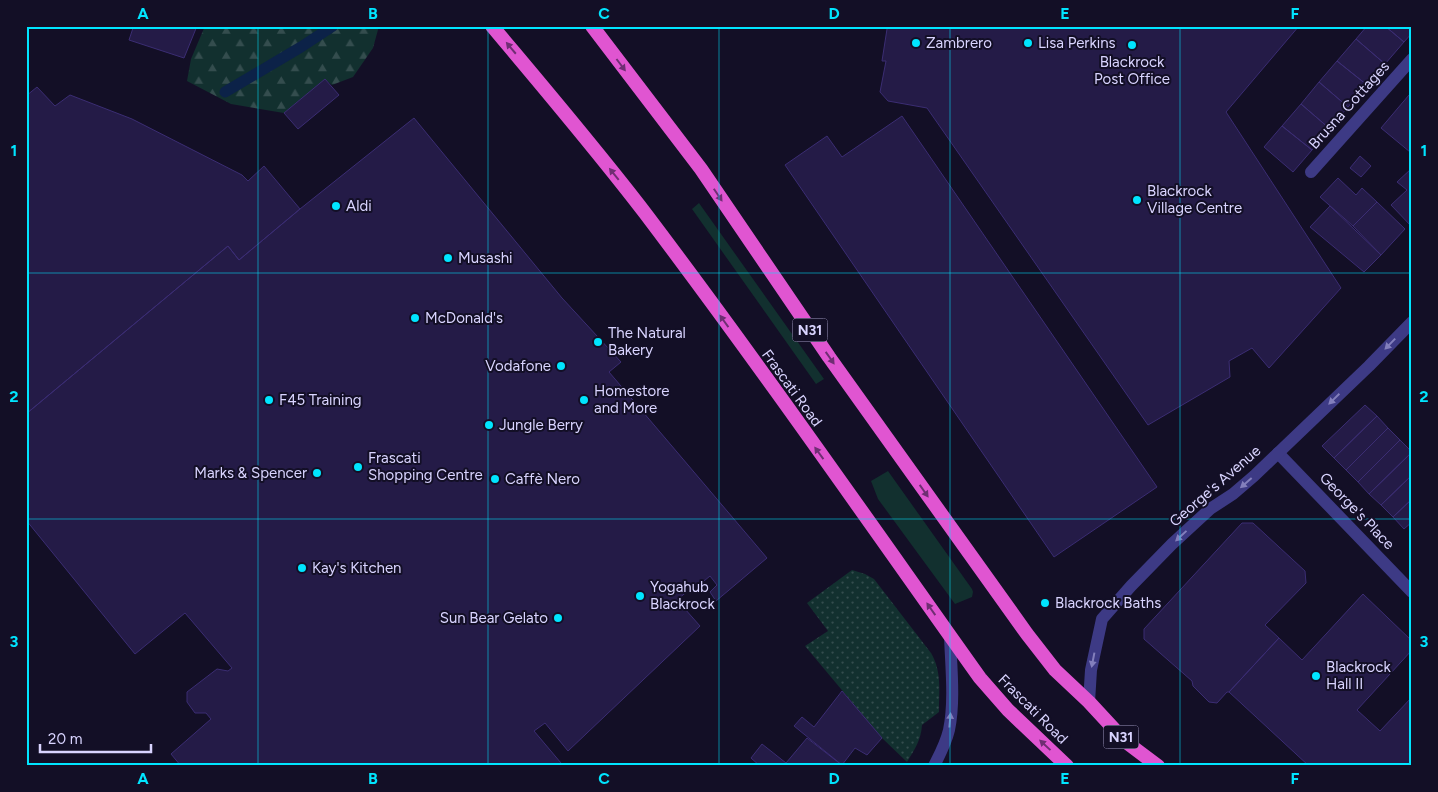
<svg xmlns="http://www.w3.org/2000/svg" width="1438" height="792" viewBox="0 0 1438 792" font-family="Figtree,sans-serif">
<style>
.grass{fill:#12302f}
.forest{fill:url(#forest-firs)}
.park{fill:url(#park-dots)}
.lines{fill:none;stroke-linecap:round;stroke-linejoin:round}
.stream{stroke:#0c2248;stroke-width:11}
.building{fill:#241b47;stroke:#3b2d73}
.minor{stroke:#3d3a85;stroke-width:12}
.tertiary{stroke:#3d3a85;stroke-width:12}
.trunk{stroke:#e055d1;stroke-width:14}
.oneway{fill:#6f2e73}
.oneway2{fill:#837fbc}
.grid{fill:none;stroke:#00e5ff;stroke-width:1;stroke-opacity:0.55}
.poi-dot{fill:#00e5ff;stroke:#130f26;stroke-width:2}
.labels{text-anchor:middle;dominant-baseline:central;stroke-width:4;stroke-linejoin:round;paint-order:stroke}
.shield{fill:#130f26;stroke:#9e99be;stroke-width:1}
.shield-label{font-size:14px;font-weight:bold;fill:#d9d4ff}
.poi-label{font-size:15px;fill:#d9d4ff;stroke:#130f26;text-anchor:start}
.street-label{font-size:15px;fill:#d9d4ff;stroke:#130f26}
.neatline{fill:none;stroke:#00e5ff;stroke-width:2}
.grid-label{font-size:16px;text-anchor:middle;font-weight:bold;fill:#00e5ff}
</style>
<defs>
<pattern id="forest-firs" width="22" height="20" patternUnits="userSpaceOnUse" patternTransform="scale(1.25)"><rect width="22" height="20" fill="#12302f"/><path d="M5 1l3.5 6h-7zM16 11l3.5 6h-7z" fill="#344d4e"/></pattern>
<pattern id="park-dots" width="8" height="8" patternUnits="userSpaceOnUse" patternTransform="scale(1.25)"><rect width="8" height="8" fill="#12302f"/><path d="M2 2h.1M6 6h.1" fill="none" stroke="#344d4e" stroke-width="1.8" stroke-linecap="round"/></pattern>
</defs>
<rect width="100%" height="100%" fill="#130f26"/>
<path class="grass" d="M699 203 824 379 816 384 692 209Z
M888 471 972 589 973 592 972 597 955 604 878 499 871 481Z"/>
<path class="forest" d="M205 26H379L373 48 353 77 332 85 325 79 284 113 231 104 187 81 191 59Z"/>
<path class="park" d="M852 570 865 574 874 579 931 653C942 672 939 690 939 712L922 725C921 740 915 749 907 762L882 738 805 646 828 631 807 603Z"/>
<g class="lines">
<path class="stream" d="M225 92 301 47 333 26"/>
</g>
<path class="building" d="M128 26H197L184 58 129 40 133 28Z
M891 26H1299L1226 112 1341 288 1269 368 1252 348 1229 361 1230 377 1148 425 927 108 888 101 880 92 886 61H882L887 29Z
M1367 26H1385L1404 42 1385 64 1356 39Z
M1385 26H1412V33L1404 42Z
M1356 39 1385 64 1367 85 1337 61Z
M1337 61 1367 85 1348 107 1319 82Z
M325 79 339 95 298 129 284 113Z
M1319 82 1348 107 1330 129 1301 104Z
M37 87 55 106 70 95 132 119 242 175 248 181 264 166 300 209 239 260 228 246 26 414V96Z
M1409 95 1412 98V150L1410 152 1381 128Z
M1301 104 1330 129 1312 150 1282 126Z
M902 116 1157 487 1054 557 785 165 827 136 842 157Z
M414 118 562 298 621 362 609 372 767 558 716 601 710 592 717 585 710 576 692 591 690 589 677 600 700 626 568 751 545 723 534 731 561 763 558 766H181L171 754 211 719 206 713H195L187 702V692L217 669 228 671 232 668 185 613 135 654 26 520V414L228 246 239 260 300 209Z
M1282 126 1312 150 1293 172 1264 147Z
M1360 156 1371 166 1361 177 1350 168Z
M1412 168V227L1391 205 1407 190 1397 182Z
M1338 178 1356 195 1362 188 1377 202 1353 226 1320 197Z
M1377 202 1405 229 1381 255 1353 226Z
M1330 206 1381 255 1364 272 1310 227Z
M1365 405 1377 416 1334 458 1322 446Z
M1377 416 1388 428 1346 470 1334 458Z
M1388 428 1400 440 1358 482 1346 470Z
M1400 440 1412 452 1369 494 1358 482Z
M1412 452V475L1381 505 1369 494Z
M1412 475V499L1393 517 1381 505Z
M1412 499V522L1404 529 1393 517Z
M1242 523H1253L1305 571 1306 583 1265 625 1279 638 1229 692H1227L1217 703 1209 702 1193 686 1192 681 1144 639V629Z
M1363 594 1412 641V650L1357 710 1380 731 1412 697V766H1309L1229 692 1279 638 1302 660Z
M842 691 882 738 867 755 855 748 842 765 794 726 802 717 814 727Z
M807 738 843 766H760L751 758 762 744 786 763Z"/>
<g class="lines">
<path class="minor" d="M1311 172 1412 59
M1278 453 1412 592
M934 766C940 754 946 743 949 730 955 702 951 665 950 636"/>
<path class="tertiary" d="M1089 702 1091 670 1102 619 1131 586 1172 544 1210 509 1233 494 1254 476 1369 366 1412 322"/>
<path class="trunk" d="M492 26C544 88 596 149 645 213 760 365 869 522 980 678L1008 710 1067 766
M592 26 701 169 829 357 1027 634 1055 670 1089 702 1126 742 1158 766"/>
</g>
<defs><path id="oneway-solid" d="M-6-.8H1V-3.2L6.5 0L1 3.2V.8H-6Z" transform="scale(1.25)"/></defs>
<g class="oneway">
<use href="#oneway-solid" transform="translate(511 48) rotate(-130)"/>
<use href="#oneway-solid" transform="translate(621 65) rotate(53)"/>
<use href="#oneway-solid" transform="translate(614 174) rotate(-129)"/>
<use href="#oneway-solid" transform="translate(718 195) rotate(56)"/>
<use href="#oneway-solid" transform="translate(724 321) rotate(-126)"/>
<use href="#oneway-solid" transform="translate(830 358) rotate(55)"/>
<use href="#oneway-solid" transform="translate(819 453) rotate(-126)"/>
<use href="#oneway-solid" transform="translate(924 491) rotate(55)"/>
<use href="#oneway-solid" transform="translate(931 609) rotate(-125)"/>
<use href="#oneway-solid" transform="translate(1045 745) rotate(-137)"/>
</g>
<g class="oneway2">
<use href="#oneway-solid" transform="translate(1390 344) rotate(134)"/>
<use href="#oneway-solid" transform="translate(1334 399) rotate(136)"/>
<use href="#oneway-solid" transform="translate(1246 483) rotate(139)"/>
<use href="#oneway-solid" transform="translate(1181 536) rotate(137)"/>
<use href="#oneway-solid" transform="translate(1093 660) rotate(101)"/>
<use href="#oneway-solid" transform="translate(950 720) rotate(-85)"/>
</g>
<path class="grid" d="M258 26V766M488 26V766M719 26V766M950 26V766M1180 26V766M26 273H1412M26 519H1412"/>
<g class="poi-dot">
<circle cx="916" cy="43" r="5"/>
<circle cx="1028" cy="43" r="5"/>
<circle cx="1132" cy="45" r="5"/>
<circle cx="1137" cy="200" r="5"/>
<circle cx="336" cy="206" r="5"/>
<circle cx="448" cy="258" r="5"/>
<circle cx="415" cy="318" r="5"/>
<circle cx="598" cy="342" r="5"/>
<circle cx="561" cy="366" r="5"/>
<circle cx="269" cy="400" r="5"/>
<circle cx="584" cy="400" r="5"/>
<circle cx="489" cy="425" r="5"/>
<circle cx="358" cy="467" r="5"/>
<circle cx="317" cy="473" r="5"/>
<circle cx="495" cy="479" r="5"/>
<circle cx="302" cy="568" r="5"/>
<circle cx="640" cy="596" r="5"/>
<circle cx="1045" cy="603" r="5"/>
<circle cx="558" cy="618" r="5"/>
<circle cx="1316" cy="676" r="5"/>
</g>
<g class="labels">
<g class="shield">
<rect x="792.5" y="318.5" width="35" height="23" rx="4"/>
<rect x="1103.5" y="725.5" width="35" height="23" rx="4"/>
</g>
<g class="shield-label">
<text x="810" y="330">N31</text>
<text x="1121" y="737">N31</text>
</g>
<g class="poi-label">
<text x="926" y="43">Zambrero</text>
<text x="1038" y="43">Lisa Perkins</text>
<text x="1132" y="62" text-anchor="middle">Blackrock<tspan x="1132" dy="17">Post Office</tspan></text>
<text x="1147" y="191">Blackrock<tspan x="1147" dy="17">Village Centre</tspan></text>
<text x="346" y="206">Aldi</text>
<text x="458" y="258">Musashi</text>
<text x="425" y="318">McDonald's</text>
<text x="608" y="333">The Natural<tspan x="608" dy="17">Bakery</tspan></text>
<text x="551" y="366" text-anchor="end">Vodafone</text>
<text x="594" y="391">Homestore<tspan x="594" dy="17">and More</tspan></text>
<text x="279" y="400">F45 Training</text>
<text x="499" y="425">Jungle Berry</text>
<text x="368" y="458">Frascati<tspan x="368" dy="17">Shopping Centre</tspan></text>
<text x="307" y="473" text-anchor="end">Marks &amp; Spencer</text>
<text x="505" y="479">Caffè Nero</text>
<text x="312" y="568">Kay's Kitchen</text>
<text x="650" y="587">Yogahub<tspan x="650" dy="17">Blackrock</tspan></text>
<text x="1055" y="603">Blackrock Baths</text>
<text x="548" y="618" text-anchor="end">Sun Bear Gelato</text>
<text x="1326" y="667">Blackrock<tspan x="1326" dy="17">Hall II</tspan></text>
</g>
<g class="street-label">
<text transform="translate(1349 105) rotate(-48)">Brusna Cottages</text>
<text transform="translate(792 388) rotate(54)">Frascati Road</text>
<text transform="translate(1215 486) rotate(-41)">George's Avenue</text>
<text transform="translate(1357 511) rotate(46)">George's Place</text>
<text transform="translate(1033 709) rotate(45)">Frascati Road</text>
</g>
</g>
<rect width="1438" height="792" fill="none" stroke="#130f26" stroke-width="55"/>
<path d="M40 744v8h111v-8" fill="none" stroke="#d9d4ff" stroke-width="2.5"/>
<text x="48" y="744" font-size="15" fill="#d9d4ff" stroke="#130f26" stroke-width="4" paint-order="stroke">20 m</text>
<rect x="28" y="28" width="1382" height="736" class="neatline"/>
<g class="grid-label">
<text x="143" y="19">A</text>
<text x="373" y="19">B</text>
<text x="604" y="19">C</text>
<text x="834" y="19">D</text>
<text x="1065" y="19">E</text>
<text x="1295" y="19">F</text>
<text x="14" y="156">1</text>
<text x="1424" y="156">1</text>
<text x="14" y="402">2</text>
<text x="1424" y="402">2</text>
<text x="14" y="647">3</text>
<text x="1424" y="647">3</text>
<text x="143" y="784">A</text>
<text x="373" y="784">B</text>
<text x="604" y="784">C</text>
<text x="834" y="784">D</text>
<text x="1065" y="784">E</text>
<text x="1295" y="784">F</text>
</g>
</svg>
